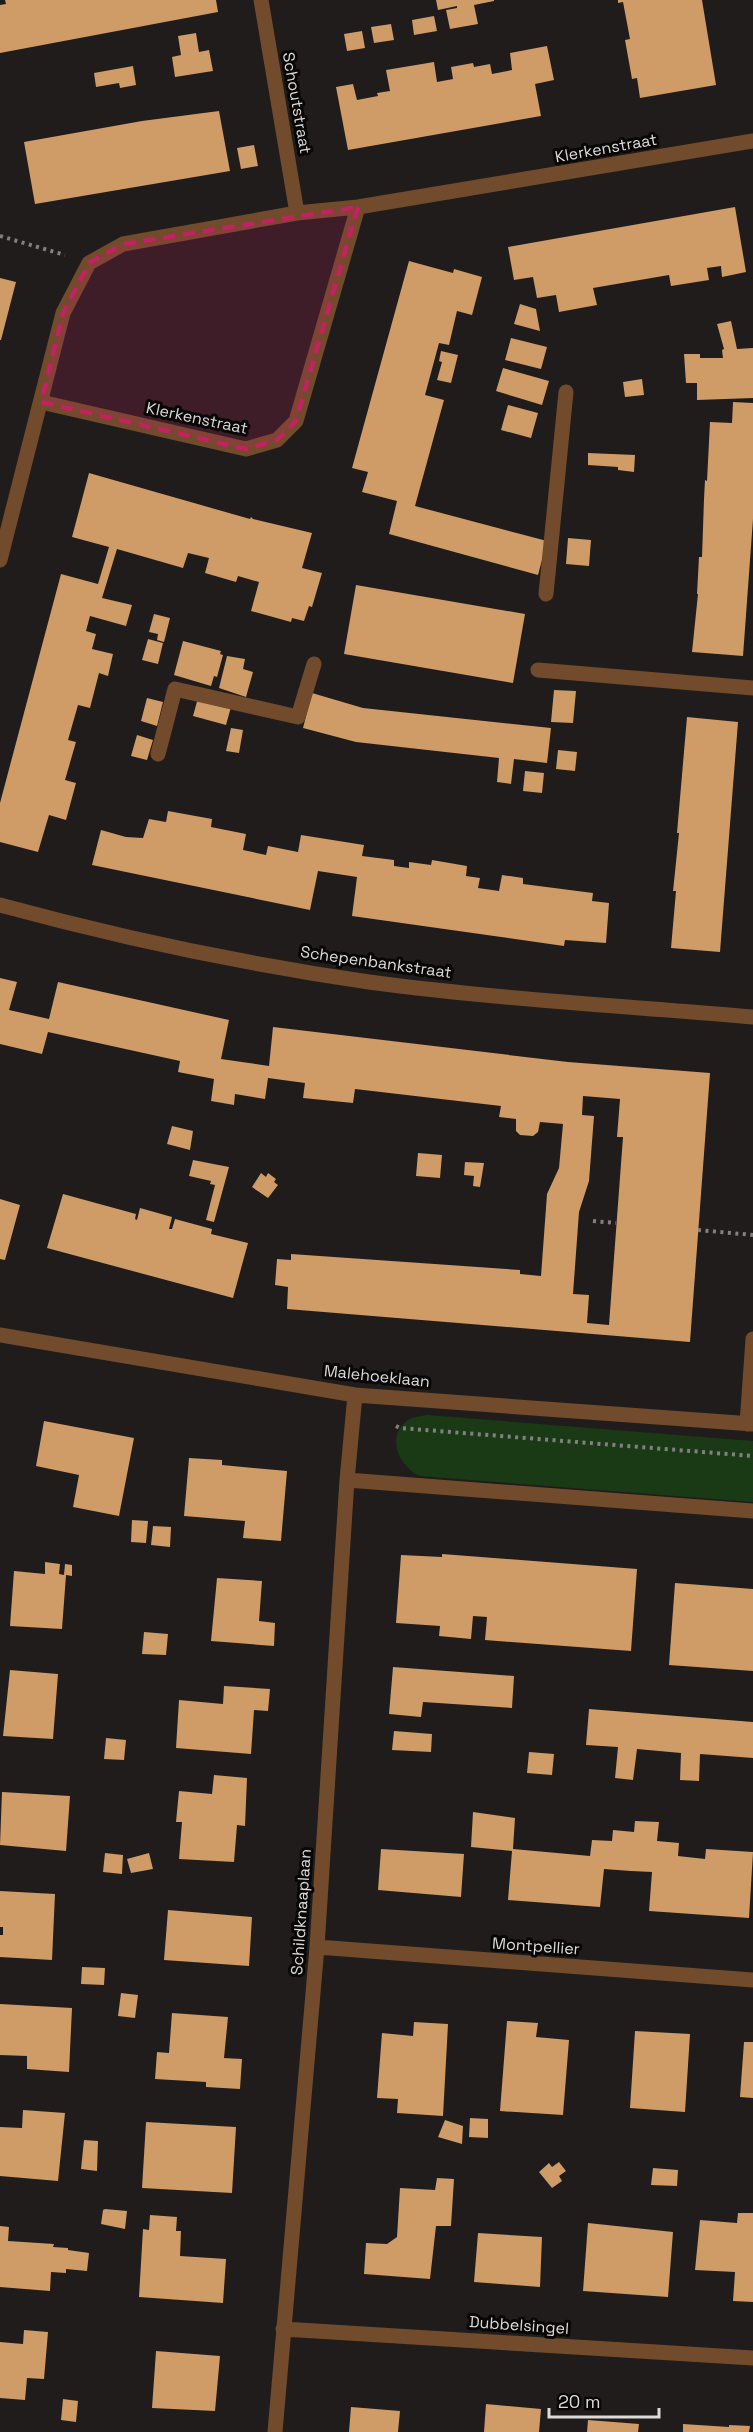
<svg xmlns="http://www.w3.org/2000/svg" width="753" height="2432" viewBox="0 0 753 2432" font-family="'Space Grotesk',sans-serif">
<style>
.green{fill:#193a15}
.building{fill:#cf9b67;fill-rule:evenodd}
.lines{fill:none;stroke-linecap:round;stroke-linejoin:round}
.path{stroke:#828080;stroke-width:4;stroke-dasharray:3 4.5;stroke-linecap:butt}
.lane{stroke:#714b2c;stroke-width:15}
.street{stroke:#714b2c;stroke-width:15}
.marked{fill:#c32261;fill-opacity:0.2;stroke:#c32261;stroke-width:4.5;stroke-dasharray:12 8;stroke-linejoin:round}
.labels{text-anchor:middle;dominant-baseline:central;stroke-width:6;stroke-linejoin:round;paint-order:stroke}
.street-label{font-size:16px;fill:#dcdada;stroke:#080706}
</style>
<rect width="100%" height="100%" fill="#1f1c1b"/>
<path class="green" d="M427 1415 753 1441V1502L419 1476C399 1466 385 1436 408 1420 413 1417 421 1416 427 1415Z"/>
<path class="building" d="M5 0H216L218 12 0 53V5L6 4Z
M436 0H494V1L474 5 478 24 450 29 446 10 457 8V6L438 10Z
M618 0H702L716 85 640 98 637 78 632 79 625 40 630 39 623 2 618 3Z
M434 16 437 31 414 35 412 20Z
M391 24 394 40 374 43 371 27Z
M362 31 365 48 347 51 344 34Z
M196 33 199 52 209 50 213 71 175 77 172 57 181 55 178 36Z
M547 46 554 80 535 84 541 116 348 150 336 87 353 84 357 100 378 96 377 93 390 91 386 70 434 62 437 82 453 79 451 67 473 63 474 67 490 64 492 74 512 70 510 53Z
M133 66 136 85 120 88 119 83 96 87 94 73Z
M219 111 230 171 35 204 24 142 142 121Z
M254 145 258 166 241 169 237 148Z
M735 207 746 272 722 277 721 266 707 268 709 280 671 286 669 275 593 288 597 305 559 312 556 295 537 298 533 277 514 280 508 247Z
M409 261 453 273 454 269 482 277 472 315 457 311 449 345 439 343 425 395 444 400 415 506 547 541 538 575 389 534 397 501 362 492 368 472 352 468Z
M0 278 16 282 1 340H0Z
M520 304 536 309 540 331 514 324Z
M731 321 737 349 753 348V398L697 400V383H686L684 354H700V358H723L722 350 724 349 717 324Z
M511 338 547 347 541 369 505 360Z
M441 351 458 355 451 383 437 380 442 362 439 361Z
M503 368 549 381 542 405 496 391Z
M642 379 644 395 625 397 623 382Z
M733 402 753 403V519L743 656 692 652 698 594H697L699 557H702L704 499 705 480 707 481 710 422 732 423Z
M508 405 538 413 531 438 501 430Z
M588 453 635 455 634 472 618 470V467L588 465Z
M89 473 250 519 251 517 253 519 312 533 302 568 322 573 312 607 309 606 304 621 292 618 291 622 251 611 259 582 238 576 236 582 205 573 209 558 188 553 183 568 117 549 102 598 132 605 126 626 90 616 86 631 96 634 92 649 113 654 108 676 99 673 90 708 78 705 68 740 76 742 65 780 76 783 66 820 49 815 38 852 0 842V803L61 574 98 584 109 547 72 537Z
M568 538 591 540 589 566 566 564Z
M356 585 525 614 513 683 344 654Z
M154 614 170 618 164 642 157 640 158 634 149 632Z
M148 639 163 643 158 664 142 660Z
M183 641 221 651 220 654 223 655 217 677 214 676 211 686 174 675Z
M227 656 245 659 243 669 253 672 246 697 219 688Z
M554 690 576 691 573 723 551 722Z
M312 693 363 708 551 728 547 763 514 759 511 784 497 782 499 758 356 742 303 728Z
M147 698 163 702 157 726 141 721Z
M198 698 231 707 226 725 193 716Z
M687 717 738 722 720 952 671 948 676 891H673L675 872 679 833H677Z
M231 728 243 730 239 753 226 751Z
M137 735 153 740 147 760 131 756Z
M558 750 577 752 575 771 556 769Z
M525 771 544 773 542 793 523 791Z
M168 811 212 819 211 827 246 834 243 850 266 855 268 846 298 852 301 835 364 845 362 856 394 860V866L409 868V862L431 865 432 860 467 866 466 876 480 878 478 888 499 891 502 875 523 878V884L593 893 592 901 609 903 606 943 565 940 564 946 352 916 357 877 318 871 310 910 92 865 101 830 126 837 143 838 149 819 166 822Z
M0 978 17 982 9 1010 49 1019 58 982 229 1020 221 1059 269 1066 273 1027 568 1062 710 1073 690 1342 287 1309 288 1287 275 1285 277 1259 291 1260V1254L520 1270V1274L541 1276 547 1194 559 1168 563 1124 540 1122 538 1132 533 1136 520 1135 516 1131V1119L499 1117 501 1106 355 1089 353 1103 303 1098 305 1083 268 1078 265 1099 235 1094 234 1105 211 1101 214 1079 178 1072 180 1061 48 1032 42 1054 0 1044ZM583 1096 620 1099 617 1137H623L609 1325 587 1323 589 1295 573 1294 579 1212 589 1181 594 1116 582 1115Z
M172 1126 193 1131 190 1150 167 1144Z
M418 1153 442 1155 440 1178 416 1176Z
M193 1160 229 1167 214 1222 206 1220 215 1185 210 1184 211 1181 189 1176Z
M465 1162 484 1163 480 1187 473 1186 474 1176 464 1175Z
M261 1173 266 1177 268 1173 276 1179 274 1182 278 1185 268 1198 252 1187Z
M63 1194 136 1214 135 1219 137 1220 140 1208 172 1217 169 1229H172L175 1219 212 1229 211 1234 248 1243 233 1298 47 1248Z
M0 1199 20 1205 5 1260 0 1259Z
M44 1421 134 1438 119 1516 73 1507 79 1475 36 1466Z
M189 1458 222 1460V1465L287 1471 281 1541 243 1538 245 1521 184 1516Z
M132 1520 148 1521 146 1543 131 1542Z
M153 1526 171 1527 170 1547 151 1545Z
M442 1554 637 1569 631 1651 485 1640 487 1617 473 1616 471 1639 439 1636 440 1626 396 1623 401 1555 442 1557Z
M45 1562 60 1564 59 1574 64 1575 65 1564 72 1565V1576L66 1575 62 1629 10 1626 14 1571 45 1574Z
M217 1578 262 1581 259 1621 275 1623 274 1646 211 1641Z
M675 1583 753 1589V1671L669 1665Z
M144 1632 168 1634 166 1655 142 1654Z
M393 1667 514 1676 512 1708 423 1702 421 1717 389 1714Z
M10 1670 58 1674 53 1739 3 1736Z
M224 1686 270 1689 268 1711 254 1710 251 1754 176 1748 179 1700 223 1704Z
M589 1709 753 1722V1758L700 1754 699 1781 680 1780 681 1753 637 1749 633 1780 615 1778 618 1747 586 1745Z
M394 1731 432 1734 431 1752 392 1750Z
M106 1738 126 1740 124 1760 104 1759Z
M529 1752 554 1754 552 1775 527 1773Z
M214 1775 247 1778 245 1826 237 1825 234 1862 179 1859 182 1822H176L179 1791 212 1794Z
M2 1792 70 1796 66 1851 0 1845Z
M473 1812 515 1818 513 1849 590 1856 592 1840 612 1841 613 1830 634 1832 635 1821 659 1822 657 1841 679 1843 678 1856 705 1859 706 1849 753 1852 749 1918 649 1911 652 1872 631 1871 604 1869 600 1907 508 1900 512 1851 471 1847Z
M381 1849 464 1854 461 1897 378 1890Z
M105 1853 123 1855 122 1874 103 1872Z
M149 1853 153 1869 131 1873 127 1859Z
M0 1891 55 1894 52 1960 0 1957V1935H3V1927H0Z
M168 1910 252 1917 249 1966 164 1960Z
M82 1967 105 1968 104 1985 81 1984Z
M121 1993 138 1995 135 2018 118 2016Z
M0 2004 72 2008 69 2072 27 2069V2056L0 2055Z
M172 2013 228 2017 224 2058 242 2059 240 2089 206 2087V2082L155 2079 157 2052 169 2053Z
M507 2021 538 2023 536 2037 569 2040 563 2115 500 2111Z
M414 2022 448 2024 443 2116 397 2113 398 2099 377 2098 382 2033 413 2036Z
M635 2031 690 2034 685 2112 630 2108Z
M744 2042H753V2098L740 2097Z
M23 2110 65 2113 58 2181 0 2176V2127L22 2128Z
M470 2118 488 2119V2138L469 2137Z
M445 2120 463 2126 462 2144 438 2137Z
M146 2122 236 2127 232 2193 142 2188Z
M84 2140 98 2141 97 2171 81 2169Z
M559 2162 566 2171 559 2176 562 2181 552 2188 539 2172 549 2163 552 2167Z
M653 2168 678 2170 677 2186 651 2185Z
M437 2178 454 2179 451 2226H436L430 2279 364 2274 366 2243 387 2244 397 2237 400 2188 435 2190Z
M105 2209 127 2211 125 2229 101 2224 103 2210Z
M738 2213H753V2302L733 2301 735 2272 695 2270 700 2220 737 2223Z
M150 2215 177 2217 176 2231H181L180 2256 226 2259 223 2303 139 2297 143 2229 149 2230Z
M588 2223 673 2232 668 2297 583 2291Z
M0 2226 9 2227 8 2241 54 2244 53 2247 68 2248V2250L89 2253 87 2271 66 2269V2273L51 2272 50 2291 0 2287Z
M478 2233 542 2237 540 2287 474 2282Z
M24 2330 48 2332 44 2379 27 2378 25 2400 0 2398V2342L23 2344Z
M156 2351 220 2356 215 2411 152 2408Z
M63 2399 78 2401 76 2422 61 2420Z
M486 2404 541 2409 539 2432H484Z
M351 2407 400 2411 398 2432H349Z
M588 2420 639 2424 638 2432H587Z
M683 2424 729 2427V2425L750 2426 749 2432H683Z"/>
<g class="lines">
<path class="path" d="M0 236 65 255
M593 1221 616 1223
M698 1230 753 1235
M396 1426 400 1428 753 1456"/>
<path class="lane" d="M546 594 566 392
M538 670 753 688
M158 754 175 689 298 717 314 664"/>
<path class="street" d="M261 0 297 213
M41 402 246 449 277 440 296 421 358 207
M0 560 63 313 89 263 123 244 297 213 358 207 753 141
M0 905C121 938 244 964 369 982 496 999 625 1006 753 1017
M0 1335 355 1395 753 1424
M747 1424 753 1339
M347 1480 753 1511
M317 1947 753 1980
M283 2329 753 2358
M275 2432 317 1947 347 1480 355 1395"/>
</g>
<path class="marked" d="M358 207 296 421 277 440 246 449 41 402 63 313 89 263 123 244Z"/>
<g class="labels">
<g class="street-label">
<text transform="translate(297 103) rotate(80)">Schoutstraat</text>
<text transform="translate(606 148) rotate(-10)">Klerkenstraat</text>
<text transform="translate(197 418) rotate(12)">Klerkenstraat</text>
<text transform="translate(376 962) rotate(8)">Schepenbankstraat</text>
<text transform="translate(377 1376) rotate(6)">Malehoeklaan</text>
<text transform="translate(301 1912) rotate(-86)">Schildknaaplaan</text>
<text transform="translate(536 1946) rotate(4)">Montpellier</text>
<text transform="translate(519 2325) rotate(4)">Dubbelsingel</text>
</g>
</g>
<path d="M549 2408v9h110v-9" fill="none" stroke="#dcdada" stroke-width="3"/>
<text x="558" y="2408" font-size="18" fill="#dcdada" stroke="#080706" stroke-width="4.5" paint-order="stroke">20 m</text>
</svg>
